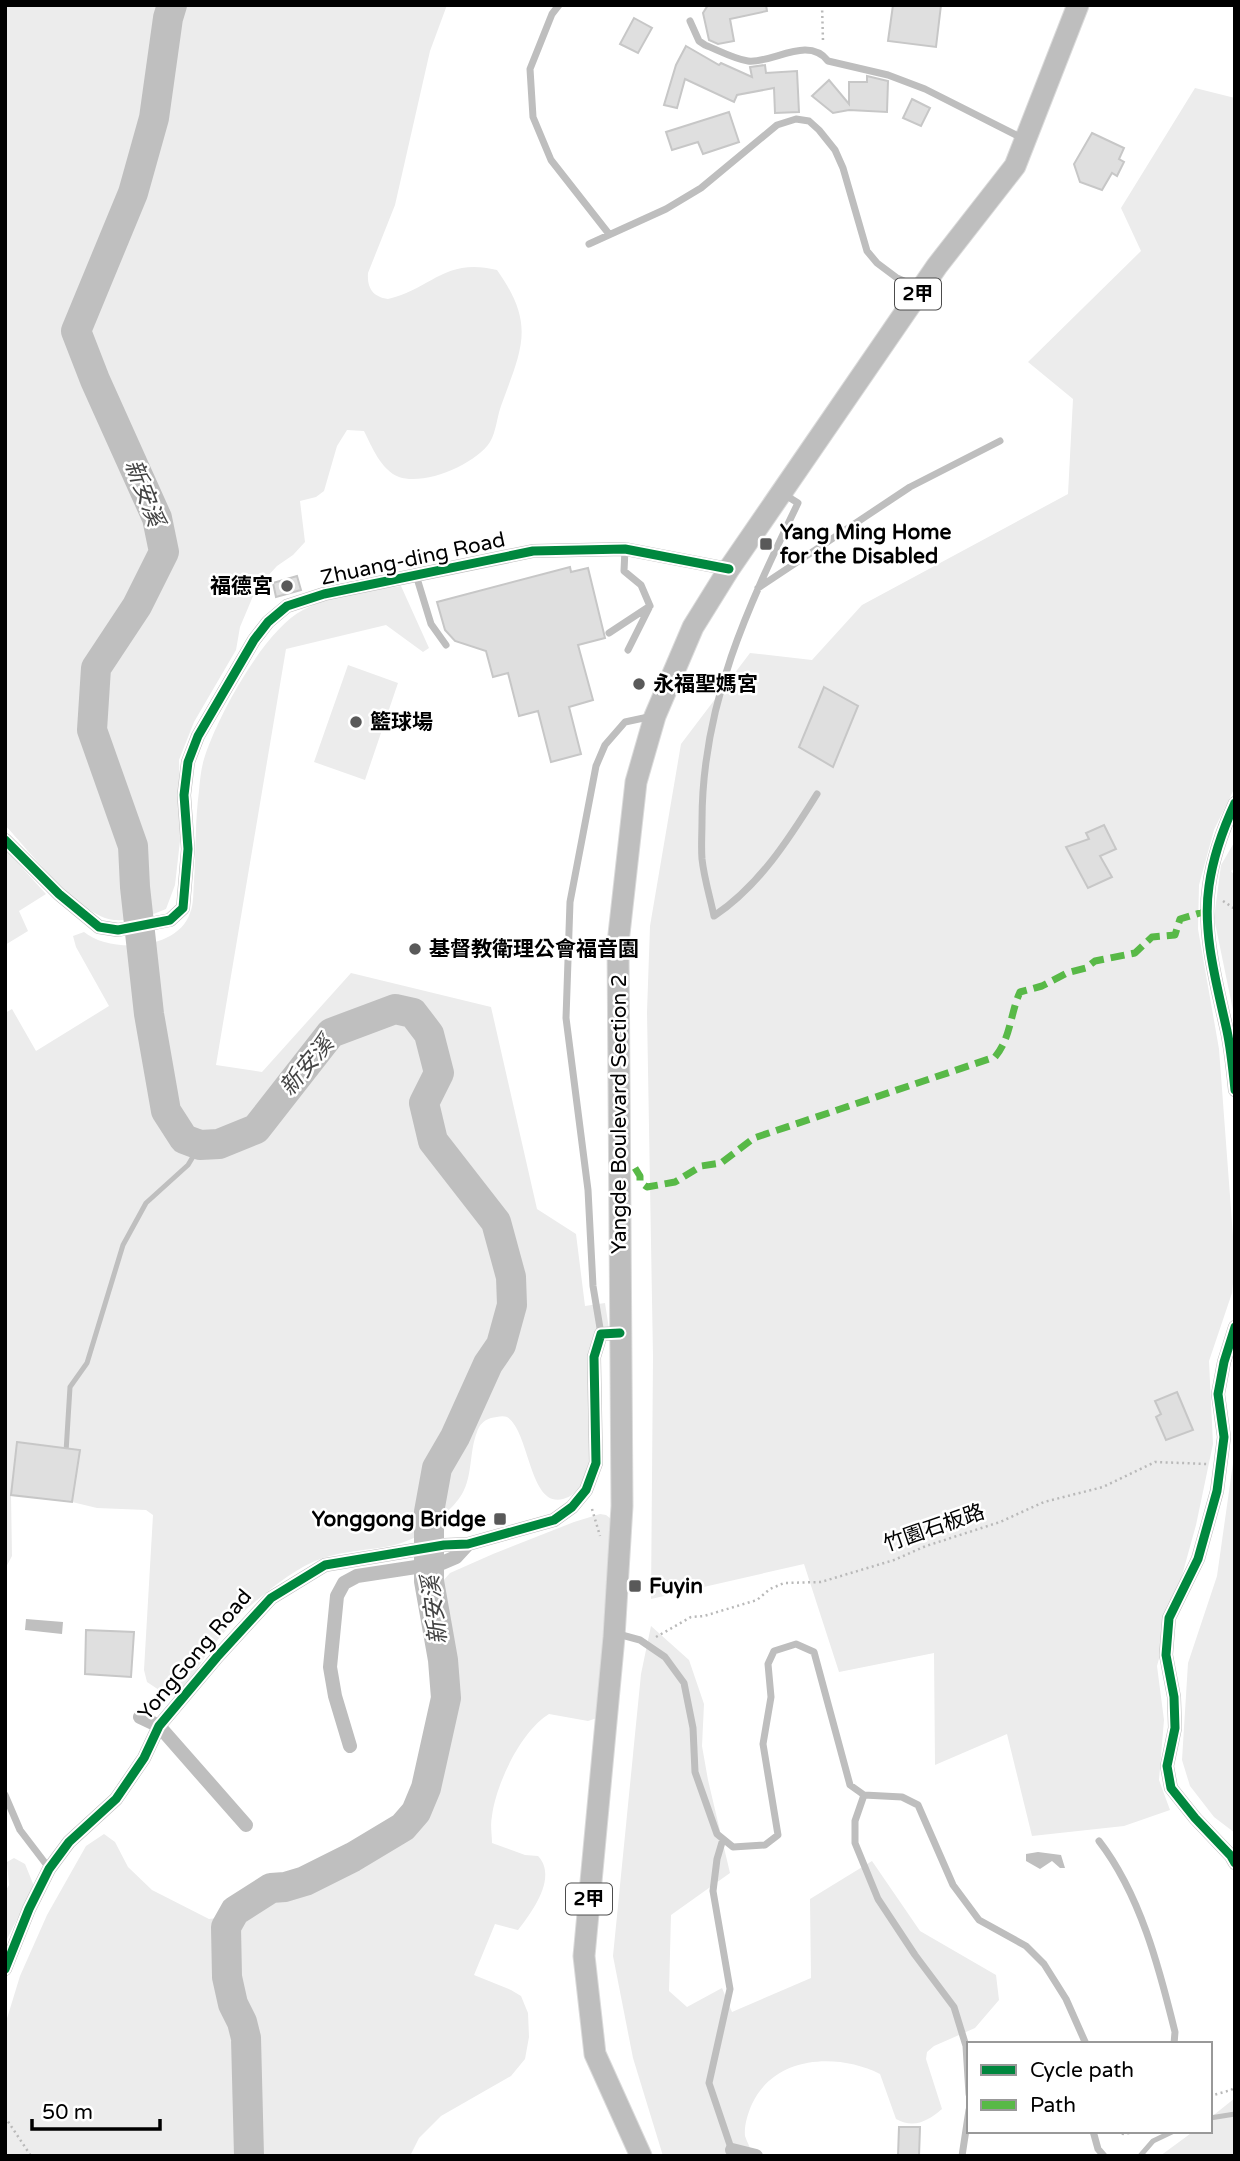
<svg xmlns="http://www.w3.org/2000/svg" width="1240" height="2161" viewBox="0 0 1240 2161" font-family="'Varela Round','Noto Sans TC',sans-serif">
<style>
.green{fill:#ececec}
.water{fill:#bfbfbf}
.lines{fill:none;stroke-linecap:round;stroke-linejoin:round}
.stream{stroke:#bfbfbf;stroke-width:5}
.river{stroke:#bfbfbf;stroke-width:30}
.building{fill:#dfdfdf;stroke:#c7c7c7;stroke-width:2}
.primary-casing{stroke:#dbdbdb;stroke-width:23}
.path{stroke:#b9b9b9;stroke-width:2.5;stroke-dasharray:2 3.5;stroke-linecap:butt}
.lane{stroke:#bebebe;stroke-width:7}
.street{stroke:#bebebe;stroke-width:14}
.primary{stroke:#bebebe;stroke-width:21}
.quiet{stroke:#58b947;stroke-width:7;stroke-dasharray:14 7;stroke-linecap:butt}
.cycleway-casing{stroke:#fff;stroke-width:13}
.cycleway{stroke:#00873e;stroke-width:9}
.poi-dot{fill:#595959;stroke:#fff;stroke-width:2.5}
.labels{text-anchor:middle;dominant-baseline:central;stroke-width:5;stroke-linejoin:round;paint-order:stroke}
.shield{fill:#fff;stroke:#4c4c4c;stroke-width:2}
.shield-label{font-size:19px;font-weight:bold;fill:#000}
.poi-label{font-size:21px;font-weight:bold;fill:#000;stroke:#fff;text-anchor:start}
.street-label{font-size:21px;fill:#000;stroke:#fff}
.water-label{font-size:23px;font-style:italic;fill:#444;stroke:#fff}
</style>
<rect width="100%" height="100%" fill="#fff"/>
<path class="green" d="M5 5H447L430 51 395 205 368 273C367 287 372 297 388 299 431 289 445 257 497 270 536 325 522 348 501 406 497 417 496 432 490 442 476 464 425 486 399 477 381 470 372 447 364 431L347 430 337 446 324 491 316 497 300 501 305 542 293 555 277 566 256 589 240 627 236 650 194 722 179 760 181 832 175 885 166 909C150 916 132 921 114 920 82 918 27 849 5 825Z
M1195 88 1235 98V787L1214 830 1199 885 1198 929 1219 1049 1235 1263 1232 1293 1209 1361 1213 1444 1196 1525 1157 1666 1164 1720 1159 1780 1170 1810 1124 1826 1032 1836 1007 1734 935 1765 934 1653 839 1672 804 1564 651 1599 653 1357 647 1012 650 926 681 744 750 653 812 660 862 605 1068 494 1073 399 1028 362 1141 251 1121 208Z
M401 586 429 648 423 652 386 625 286 649 216 1065 262 1072 351 973 491 1007 537 1209 576 1234 585 1306 605 1303 609 1329 596 1333 592 1463C587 1477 579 1495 563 1499 529 1508 530 1431 507 1417 503 1415 496 1417 491 1418 484 1420 479 1425 477 1432 469 1452 473 1475 462 1494 458 1501 451 1508 445 1514 405 1557 372 1543 323 1558 299 1566 275 1585 256 1601 238 1615 222 1634 209 1651 199 1663 190 1687 176 1693 175 1693 166 1694 165 1694L147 1682 144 1670 153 1515 146 1510 97 1508 72 1502 80 1450 17 1442 11 1495 12 1556 5 1569V1013L12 1009 36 1051 109 1006 76 947 73 936 84 932C111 954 178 950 190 913 194 904 193 892 194 881 196 851 195 820 199 791 200 780 201 769 204 759 217 717 264 630 303 610 333 594 368 591 401 586Z
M348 665 398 683 365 780 314 762Z
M1235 841V868L1231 871 1235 876V1020L1214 918 1221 865Z
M5 849 46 894 19 911 28 931 5 945Z
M1235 1449V1833L1214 1817 1190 1786 1182 1760 1188 1663 1217 1576Z
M600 1514 606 1515 615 1522 597 1718 588 1721 549 1714C521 1731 496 1784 492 1816 490 1825 492 1834 492 1843L525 1855 538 1856C558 1877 532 1912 518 1930L495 1924 474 1975 511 1990 521 1996 528 2013 529 2037 525 2059 511 2076 441 2116 419 2138 410 2156H5V2025L20 1976 47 1915 86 1846 104 1834 115 1842 128 1867 152 1890 209 1919 248 1915 271 1899 308 1888 402 1836 424 1817 436 1780 450 1718 455 1681 446 1643 440 1592 441 1583 450 1573 493 1554 574 1522Z
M651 1626 689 1660 704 1704 702 1746 708 1780 730 1873 671 1915 669 1991 687 2007 722 1988 732 2012 811 1978 810 1899 872 1861 920 1931 996 1975 999 2000 975 2028 934 2046 927 2052 926 2059 942 2109C928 2121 914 2129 896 2119L880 2074C838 2053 775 2055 752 2104 748 2113 744 2125 745 2136 747 2142 751 2150 754 2156H663L633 2058 613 1956 641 1674Z
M14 1858 25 1864 34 1886 5 1943V1892L9 1885 7 1862Z
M1235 2098V2156H1160L1194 2131H1210V2118Z"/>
<path class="water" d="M26 1619 63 1622 62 1634 25 1630Z
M1038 1852 1061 1855 1065 1868H1060L1052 1861 1040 1869 1026 1861V1854Z"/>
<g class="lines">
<path class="stream" d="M66 1452 70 1387 87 1363 123 1245 146 1203 188 1165 200 1145
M1210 2118 1235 2114
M1140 2156 1153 2141 1174 2131"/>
<path class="river" d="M172 5 168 18 154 118 133 193 76 331 95 380 157 518 164 552 137 606 96 668 92 730 133 846 135 887 149 1014 166 1111 184 1139 200 1145 219 1144 256 1129 331 1033 395 1009 413 1013 429 1034 439 1073 424 1103 433 1141 496 1222 511 1277 512 1305 501 1345 488 1364 455 1437 437 1468 429 1512V1581L443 1660 446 1698 426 1788 416 1812 403 1827 353 1857 305 1881 285 1887 271 1888 235 1911 226 1927 227 1977 233 2004 242 2022 246 2038 249 2156"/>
</g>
<path class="building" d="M708 5H766L767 11 730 19 734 41 718 44 709 40 703 13Z
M893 5H941L936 47 888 41Z
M634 18 652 28 638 53 620 44Z
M686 46 719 65 721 63 752 77 750 67 765 65 766 73 797 71 799 112 775 113 774 88 737 95 734 102 685 79 677 108 664 105 676 65Z
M867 76 888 81 887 112 849 110 833 113 812 96 829 80 849 104V82H867Z
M912 99 930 108 921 126 903 118Z
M729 112 739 142 703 154 698 142 672 150 666 132Z
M1092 133 1124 148 1119 159 1124 162 1117 176 1112 173 1102 190 1080 182 1074 164Z
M570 567 571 572 588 568 605 638 578 645 593 700 569 707 581 754 551 762 538 711 519 716 508 673 493 677 486 651 455 641 445 630 437 602Z
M297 576 301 590 276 597 273 583Z
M824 687 858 706 833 767 799 747Z
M1104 825 1116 849 1100 856 1112 877 1088 888 1066 847 1089 839 1086 833Z
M1177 1392 1193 1430 1166 1440 1156 1417 1161 1414 1155 1401Z
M17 1442 80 1450 72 1502 11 1495Z
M86 1630 134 1632 131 1677 85 1674Z
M899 2127H920L919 2156H898Z"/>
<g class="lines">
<g class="primary-casing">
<path id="primary" d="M641 2156 595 2054 584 1956 614 1637 622 1506 618 943 636 782 655 716 693 627 729 569 937 266 1015 166 1078 5"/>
</g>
<path class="path" d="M822 5 823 41
M1223 901 1235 909
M592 1509 600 1536
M656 1637 691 1617 704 1616 757 1600 770 1589 784 1583 821 1582 894 1560 926 1546 1000 1522 1044 1502 1103 1487 1155 1462 1207 1464
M1210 2096 1231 2090 1235 2087
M5 2117 31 2156
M1117 2131 1123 2134 1143 2131"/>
<path class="lane" d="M559 5 552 14 530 69 533 117 551 160 609 234
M690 21 699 41 705 45C718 50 734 59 748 61 772 64 808 35 828 61L888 75 925 89 1022 138
M589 244 666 209 701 188 777 125 796 119 809 121 819 130 835 150 843 168 867 251 877 263 897 278 920 288
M782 493 798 503C748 607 702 703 702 821 702 834 701 846 702 859 704 878 710 897 714 916 759 886 789 839 817 794
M625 549 624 571 641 585 650 606 628 650
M416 575 431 624 446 645
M758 588 910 487 1000 441
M609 633 650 606
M601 1334 593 1286 588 1190 566 1018 570 902 596 766 605 745 625 722 653 716
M618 1634 640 1640 665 1657 684 1683 693 1728 695 1772 717 1834 733 1847 765 1845 778 1835 763 1744 771 1697 768 1664 774 1651 796 1644 814 1652 850 1785 864 1795 902 1797 918 1805 953 1885 979 1920 1026 1946 1044 1964 1066 1999 1086 2044
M5 1795 20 1830 49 1868
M864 1795 855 1821V1843L878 1899 915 1955 954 2007 966 2046 969 2094
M723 1839 717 1859 713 1891 730 1989 709 2083 732 2151
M1099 1841C1140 1894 1159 1967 1175 2032L1174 2044
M1093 2131 1098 2149 1104 2156
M962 2156 969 2110"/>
<path class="street" d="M1235 803C1223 829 1213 857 1209 886 1202 933 1217 985 1227 1031 1231 1050 1233 1071 1235 1090
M5 840 59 894 99 927 118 930 170 920 183 908 188 849 184 795 188 762 198 736 254 640 268 622 287 606 324 594 533 551 625 549 729 569
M1235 1327 1224 1362 1218 1394 1224 1437 1217 1491 1198 1559 1169 1618 1166 1655 1174 1697 1175 1728 1167 1766 1171 1788 1195 1818 1231 1856 1235 1863
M140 1717 159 1726 246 1825
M350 1746 335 1696 330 1667 337 1596 344 1583 357 1576 442 1563 456 1557 468 1544
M5 1969 29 1909 49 1869 69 1842 116 1799 144 1758 159 1726 217 1657 271 1598 325 1565 444 1545 468 1544 554 1520 572 1507 586 1490 596 1463 594 1357 601 1334 620 1333
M732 2150 756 2156"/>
<use href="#primary" class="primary"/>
<path class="quiet" d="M635 1168 640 1176V1182L647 1187 675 1182 701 1166 721 1163 754 1138 995 1057C1011 1038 1010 1014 1020 992L1042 986 1067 973 1086 968 1095 961 1135 953 1152 937 1175 935 1180 919 1203 912 1208 905"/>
<g class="cycleway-casing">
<path id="cycleway" d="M1235 803C1223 829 1213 857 1209 886 1202 933 1217 985 1227 1031 1231 1050 1233 1071 1235 1090
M5 840 59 894 99 927 118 930 170 920 183 908 188 849 184 795 188 762 198 736 254 640 268 622 287 606 324 594 533 551 625 549 729 569
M1235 1327 1224 1362 1218 1394 1224 1437 1217 1491 1198 1559 1169 1618 1166 1655 1174 1697 1175 1728 1167 1766 1171 1788 1195 1818 1231 1856 1235 1863
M5 1969 29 1909 49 1869 69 1842 116 1799 144 1758 159 1726 217 1657 271 1598 325 1565 444 1545 468 1544 554 1520 572 1507 586 1490 596 1463 594 1357 601 1334 620 1333"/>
</g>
<use href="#cycleway" class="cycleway"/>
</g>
<g class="poi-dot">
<rect x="759" y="537" width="14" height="14" rx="3.5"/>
<circle cx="287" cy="586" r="7"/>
<circle cx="639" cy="684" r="7"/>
<circle cx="356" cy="722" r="7"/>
<circle cx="415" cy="949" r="7"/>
<rect x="493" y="1512" width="14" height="14" rx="3.5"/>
<rect x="628" y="1579" width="14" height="14" rx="3.5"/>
</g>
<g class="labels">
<g class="shield">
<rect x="895" y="278.5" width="46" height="31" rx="5"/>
<rect x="566" y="1883.5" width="46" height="31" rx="5"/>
</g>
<g class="shield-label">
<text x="918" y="294">2甲</text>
<text x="589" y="1899">2甲</text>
</g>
<g class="poi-label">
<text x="780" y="532">Yang Ming Home<tspan x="780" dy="24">for the Disabled</tspan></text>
<text x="273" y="586" text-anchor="end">福德宮</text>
<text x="653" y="684">永福聖媽宮</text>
<text x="370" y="722">籃球場</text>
<text x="429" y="949">基督教衛理公會福音園</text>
<text x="486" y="1519" text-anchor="end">Yonggong Bridge</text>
<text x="649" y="1586">Fuyin</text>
</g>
<g class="street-label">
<text transform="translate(413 559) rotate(-12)">Zhuang-ding Road</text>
<text transform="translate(619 1114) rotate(-90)">Yangde Boulevard Section 2</text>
<text transform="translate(934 1528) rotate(-19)">竹園石板路</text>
<text transform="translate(195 1655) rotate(-50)">YongGong Road</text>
</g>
<g class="water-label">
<text transform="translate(144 493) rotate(69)">新安溪</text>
<text transform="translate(307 1066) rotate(-50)">新安溪</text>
<text transform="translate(435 1610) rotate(-97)">新安溪</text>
</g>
</g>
<rect width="1240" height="2161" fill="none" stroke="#000000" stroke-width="14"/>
<rect x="967" y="2042" width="245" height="91" fill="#ffffff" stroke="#999999" stroke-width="2"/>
<rect x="981" y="2065" width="35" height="10" fill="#00873e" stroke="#999999" stroke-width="2"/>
<text x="1030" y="2077" font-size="21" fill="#000000">Cycle path</text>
<rect x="981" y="2100" width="35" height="10" fill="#58b947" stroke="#999999" stroke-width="2"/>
<text x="1030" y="2112" font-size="21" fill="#000000">Path</text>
<path d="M32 2119v10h128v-10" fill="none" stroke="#000000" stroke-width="3.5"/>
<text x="42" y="2119" font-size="21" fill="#000000" stroke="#ffffff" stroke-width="5" paint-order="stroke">50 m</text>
</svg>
